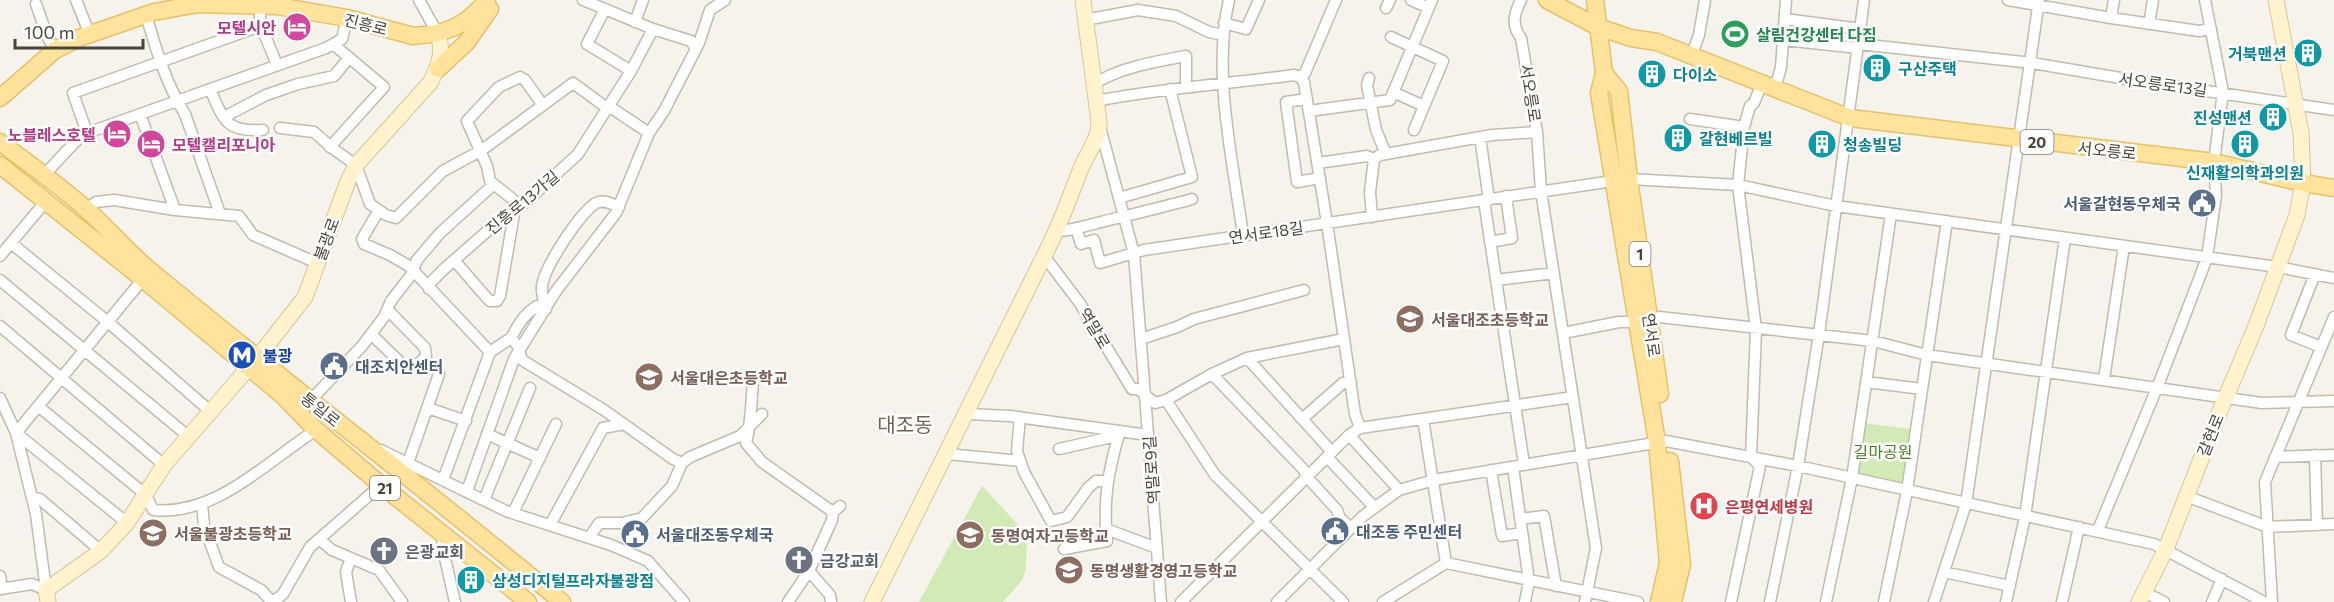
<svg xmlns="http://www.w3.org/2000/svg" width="2334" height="602" viewBox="0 0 2334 602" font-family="Commissioner,'Noto Sans KR',sans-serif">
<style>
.green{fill:#d2eab5}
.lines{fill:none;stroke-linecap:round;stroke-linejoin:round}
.street-casing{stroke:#c2bbae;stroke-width:13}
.secondary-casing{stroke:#d6c79b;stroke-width:17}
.primary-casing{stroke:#e6c16a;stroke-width:19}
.street{stroke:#fff;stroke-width:10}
.secondary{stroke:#fff3cd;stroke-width:15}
.primary{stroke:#ffe39c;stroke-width:16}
.labels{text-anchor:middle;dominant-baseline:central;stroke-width:5;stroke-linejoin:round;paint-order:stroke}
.shield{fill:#fff;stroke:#817c74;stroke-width:1.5}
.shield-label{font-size:15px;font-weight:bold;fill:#4b4439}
.street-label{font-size:16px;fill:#4b4439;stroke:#fff}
.hotel-label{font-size:16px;font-weight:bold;fill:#b23c85;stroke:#fff;text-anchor:end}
.leisure-label{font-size:16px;font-weight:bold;fill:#27864d;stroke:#fff;text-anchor:start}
.culture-label{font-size:16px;font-weight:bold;fill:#0d838f;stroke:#fff;text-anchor:start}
.service-label{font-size:16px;font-weight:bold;fill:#4e5e75;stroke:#fff;text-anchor:start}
.education-label{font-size:16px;font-weight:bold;fill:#785e54;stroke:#fff;text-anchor:start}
.transit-label{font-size:16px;font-weight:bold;fill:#164399;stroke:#fff;text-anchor:start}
.park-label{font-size:16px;fill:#4a7f2a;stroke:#fff}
.health-label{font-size:16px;font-weight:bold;fill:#be3a42;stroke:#fff;text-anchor:start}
.worship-label{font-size:16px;font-weight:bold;fill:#5b616d;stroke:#fff;text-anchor:start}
.quarter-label{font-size:20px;fill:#6e6250;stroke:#fff}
</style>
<rect width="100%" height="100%" fill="#f6f3ec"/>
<path class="green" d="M1864 423 1910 429 1902 483 1857 473Z
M982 486 1022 529 1027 540 1026 567 1023 579 1003 602H919Z"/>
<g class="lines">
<g class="street-casing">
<path id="street" d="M76 0 90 35
M419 0 438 34
M583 0 653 29 691 41 696 49
M1229 0C1212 72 1233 162 1243 235
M1411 0 1429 8
M1521 0C1514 14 1511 25 1521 38L1537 132 1541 191 1596 548 1585 602
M2008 0 2111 18 2199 31 2211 29
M36 4 48 38 55 50
M260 6V23L277 65
M1386 8 1390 0
M605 9 587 44 631 71
M146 15C156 49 166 84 185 114L220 214
M2111 18 2114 0
M1785 19 1861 29
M1085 20 1138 10 1176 16 1209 32 1223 35
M635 22 643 0
M1224 23 1246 29 1259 0
M2149 24 2153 0
M1391 37 1443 61 1414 130
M1784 40 1858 48
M1859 44 2032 63 2132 80 2334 110
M1691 57 1699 35 1705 0
M1300 77 1305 73 1336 0
M1369 78 1367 85 1376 130 1386 154
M1093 85C1116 68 1158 61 1186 56V86
M210 89C224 121 226 132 263 130
M1775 89 1781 67 1786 0
M1393 92 1424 106
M1307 99 1286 102 1297 182 1320 178
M1096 101C1162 88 1228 84 1294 75L1300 77 1304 82 1327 223 1355 414 1360 428
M1309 111 1390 100 1432 0
M140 114 175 210
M224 117 266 95 298 84 334 76 349 58
M1690 119 1744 127
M1100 127 1134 254 1161 602
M280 128 314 132 332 148 356 165 370 204 386 215 396 218 443 171 482 150 573 83 607 108 613 109 649 133
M87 133 73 93 255 28 260 23
M1480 137 1488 193 1485 207 1524 464
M330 147 384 87 333 44
M1318 163 1367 156 1374 159
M44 175 77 140 87 133 326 48 342 39 347 18
M1629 179 1738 185 1836 206 2278 267 2334 278
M1119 198 1192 177 1170 89
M619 207C612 204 604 199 596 203 579 214 545 266 542 286 541 293 544 302 546 309L537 306C524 314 518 325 511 338L518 346 522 360 604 410 673 459 682 463
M86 209 96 202 114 200 175 210 239 216 253 235 317 263
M379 210 362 239 364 244 390 255 409 266 490 352
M1372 217 1370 192 1374 159 1380 155 1492 135 1537 132
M1076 228 1081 244 1094 240 1100 263 1144 250 1613 181
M1057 230C1070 232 1083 226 1097 223 1129 215 1160 208 1192 199
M1490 242 1512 238 1506 196
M11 243 108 322 210 411
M0 256 46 201
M1044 256 1079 302 1132 389H1138L1155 403 1166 400 1215 475 1343 602
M454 260 486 297 490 301H497L500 296 516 202 490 181 487 166 467 121 499 87 520 77 525 80 542 104
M2315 274 2291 335 2321 347
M0 280 188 436
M1496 280 1554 273
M429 289 431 282 444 269 508 213 525 203 578 154 631 71 653 29
M1650 320 1659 317 1873 341 1927 355 2262 403 2334 401
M0 326 164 465
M1563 333 1619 322H1637
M371 334 406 368 412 369 426 357 425 348 388 310
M1141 339 1177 327 1194 319 1304 290
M490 352 511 338
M1247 358 1332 452
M1212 374 1304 470 1307 477 1337 510 1340 518 1351 528
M2104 379 2124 246
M1866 382 1922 389
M753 383C751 403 751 424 746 443L762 462 833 512 840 506
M0 398 16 433 36 514 46 590
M1166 400 1212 374 1247 358 1344 339
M310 401 362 346 384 317 391 301 411 275 417 260 440 233 493 185
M38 406 146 495 153 510C214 516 262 466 310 434L314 428
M428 408 466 421
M967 414 1010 416 1148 435
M1020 417 1017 451 1024 472 1051 521 1067 517 1088 488 1096 481H1107
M1302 419 1343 383 1351 382
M1423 419 1446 563
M487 434 540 458
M1349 435 1399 490
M1059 449 1112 437 1120 431C1108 471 1103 500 1107 541L1064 549
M381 450 506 511 611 545 648 561 684 602
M947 454 1020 461
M2315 455 2317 525
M1327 457 1374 507
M2275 457 2334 455
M408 463 439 374
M1513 467 1529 581 1525 602
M1491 470 1502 536 1522 533
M443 480 490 352
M467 491 514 359 556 291 616 213 649 133 664 111 699 43 710 10 725 0
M2186 496 2268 527 2334 524
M32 497 40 499 101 551
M484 500 530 388
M202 503 204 526 219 567 261 590 272 602
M513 513 556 424
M1520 519 1544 516 1556 586
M127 523 16 433 143 279
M550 525 603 428 624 424
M1106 529 1157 548
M2098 530 2159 383 2207 258 2216 195 2214 162 2223 92 2205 0
M444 536 442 545 455 602
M589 538 599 523H622L642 518 672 486 682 463 690 457 740 436 762 414
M319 539 332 550 379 570 402 602
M351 558 346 572 351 602
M809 571 830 595 831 602
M1944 572 2010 586
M0 576 2 589
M0 589 32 584 46 590
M2144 592 2164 602
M273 602 283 594 310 547 381 485
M788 602 809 571 832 520 833 512
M1181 602 1349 435 1360 428 1573 397
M1277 602 1363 516 1399 490 1434 480 1666 441 1798 466 2154 544 2264 602
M1383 602 1446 563 1638 602
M1731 602 1760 466 1751 457 1756 329 1738 185 1744 127 1750 106 1754 103 1762 83
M1770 602 1798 466 1819 334 1864 0
M1826 602 1852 478 1891 214
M1884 602 1907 491 1947 221
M1934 602 1966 504 2039 0
M2006 602 2025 517 2065 238
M2062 602 2079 527
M2212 602 2222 579
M2272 602 2265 482 2334 317"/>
</g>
<g class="secondary-casing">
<path id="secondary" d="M48 602 46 590 101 551 127 523 164 465 258 357 305 297 348 181 356 165 430 83C439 66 444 52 438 34
M872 602 1049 246C1062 220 1071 193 1082 166 1089 151 1099 138 1099 122L1083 0
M2139 602 2166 549 2217 418 2256 326 2297 215 2303 183 2301 133 2276 0"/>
</g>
<g class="primary-casing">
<path id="primary" d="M1547 0 1598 27 1631 38 1657 42 1850 118 2214 162 2303 183 2334 188
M1595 0 1604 73 1599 93 1657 442 1668 563 1659 602
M438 69 467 42 490 9
M1604 73 1619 91 1629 179 1660 394
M0 98 55 50 79 38 154 12 198 4 277 6 347 18 413 36C447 34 466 26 487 0
M0 142C29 164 59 185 86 209 109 229 128 253 152 272 287 384 427 490 562 602
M0 165 143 279 282 395 314 428 381 485 528 602
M1670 461 1682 564 1673 602"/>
</g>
<use href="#street" class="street"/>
<use href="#secondary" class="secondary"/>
<use href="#primary" class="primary"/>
</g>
<defs>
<g id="hotel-disc" transform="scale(1.5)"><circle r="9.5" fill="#d1479c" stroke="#fff"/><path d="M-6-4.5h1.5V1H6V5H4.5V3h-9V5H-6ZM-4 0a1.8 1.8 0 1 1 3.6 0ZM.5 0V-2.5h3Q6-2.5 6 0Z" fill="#fff"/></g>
<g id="stadium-disc" transform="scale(1.5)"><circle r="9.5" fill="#2e9e5b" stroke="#fff"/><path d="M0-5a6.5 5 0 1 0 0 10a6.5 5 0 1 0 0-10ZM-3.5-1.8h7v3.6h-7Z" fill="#fff"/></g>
<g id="building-disc" transform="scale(1.5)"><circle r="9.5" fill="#0f9aa8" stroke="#fff"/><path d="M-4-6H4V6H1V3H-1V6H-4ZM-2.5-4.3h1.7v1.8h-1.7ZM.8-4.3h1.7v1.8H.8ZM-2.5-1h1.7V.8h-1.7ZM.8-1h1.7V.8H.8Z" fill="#fff"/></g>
<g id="civic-disc" transform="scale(1.5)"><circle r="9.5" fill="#5c6f8a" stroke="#fff"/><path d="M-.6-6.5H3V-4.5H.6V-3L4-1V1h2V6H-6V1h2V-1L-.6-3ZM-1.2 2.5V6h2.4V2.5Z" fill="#fff"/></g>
<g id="school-disc" transform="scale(1.5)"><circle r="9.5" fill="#8d6e63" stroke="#fff"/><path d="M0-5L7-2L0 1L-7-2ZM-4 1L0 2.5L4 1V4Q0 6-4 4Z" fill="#fff"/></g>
<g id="metro-disc" transform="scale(1.5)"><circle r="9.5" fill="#1a4fb4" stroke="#fff"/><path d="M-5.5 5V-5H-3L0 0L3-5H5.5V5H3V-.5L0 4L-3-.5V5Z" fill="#fff"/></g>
<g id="hospital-disc" transform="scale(1.5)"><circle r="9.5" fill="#e0444e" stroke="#fff"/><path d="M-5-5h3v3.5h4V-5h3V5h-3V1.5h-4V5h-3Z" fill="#fff"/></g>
<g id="church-disc" transform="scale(1.5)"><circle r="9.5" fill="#6b7280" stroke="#fff"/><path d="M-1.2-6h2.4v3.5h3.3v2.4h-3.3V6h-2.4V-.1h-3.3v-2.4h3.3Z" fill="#fff"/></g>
</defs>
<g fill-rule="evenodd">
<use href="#hotel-disc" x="297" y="27"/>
<use href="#stadium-disc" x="1735" y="34"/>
<use href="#building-disc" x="2308" y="53"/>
<use href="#building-disc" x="1877" y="68"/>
<use href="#building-disc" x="1652" y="74"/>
<use href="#building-disc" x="2273" y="117"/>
<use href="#hotel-disc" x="117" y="134"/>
<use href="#building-disc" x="1678" y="138"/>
<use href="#hotel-disc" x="151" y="144"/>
<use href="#building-disc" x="1822" y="144"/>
<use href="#building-disc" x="2245" y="144"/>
<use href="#civic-disc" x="2202" y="203"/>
<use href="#school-disc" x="1410" y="319"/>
<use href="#metro-disc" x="242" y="355"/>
<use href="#civic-disc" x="334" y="366"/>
<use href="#school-disc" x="649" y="377"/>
<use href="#hospital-disc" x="1704" y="506"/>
<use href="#civic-disc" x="1335" y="531"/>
<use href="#school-disc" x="153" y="533"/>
<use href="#civic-disc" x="635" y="534"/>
<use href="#school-disc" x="970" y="535"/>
<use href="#church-disc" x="384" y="551"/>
<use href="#church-disc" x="799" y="560"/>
<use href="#school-disc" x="1069" y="570"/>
<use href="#building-disc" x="471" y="580"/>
</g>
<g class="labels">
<g class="shield">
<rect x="2020.5" y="130" width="33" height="24" rx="4.5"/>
<rect x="1629.5" y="242" width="21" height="24" rx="4.5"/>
<rect x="370" y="476" width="30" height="24" rx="4.5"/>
</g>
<g class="shield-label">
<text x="2037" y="142">20</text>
<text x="1640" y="254">1</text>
<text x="385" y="488">21</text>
</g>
<g class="street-label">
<text transform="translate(366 24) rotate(14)">진흥로</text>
<text transform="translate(2163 84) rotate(8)">서오릉로13길</text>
<text transform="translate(1531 93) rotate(81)">서오릉로</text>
<text transform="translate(2107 150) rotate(6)">서오릉로</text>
<text transform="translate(522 202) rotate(-40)">진흥로13가길</text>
<text transform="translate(1266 232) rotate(-8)">연서로18길</text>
<text transform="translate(326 239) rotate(-70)">불광로</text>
<text transform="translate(1095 328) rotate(59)">역말로</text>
<text transform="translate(1652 335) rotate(82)">연서로</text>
<text transform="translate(321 409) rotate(38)">통일로</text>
<text transform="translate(2210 435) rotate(-68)">갈현로</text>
<text transform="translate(1151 470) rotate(-94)">역말로9길</text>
</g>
<g class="hotel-label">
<text x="276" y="27">모텔시안</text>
<text x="96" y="134">노블레스호텔</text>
<text x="172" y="144" text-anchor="start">모텔캘리포니아</text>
</g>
<g class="leisure-label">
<text x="1756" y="34">살림건강센터 다짐</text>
</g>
<g class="culture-label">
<text x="2287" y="53" text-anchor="end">거북맨션</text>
<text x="1898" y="68">구산주택</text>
<text x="1673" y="74">다이소</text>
<text x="2252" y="117" text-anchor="end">진성맨션</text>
<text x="1699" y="138">갈현베르빌</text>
<text x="1843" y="144">청송빌딩</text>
<text x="2245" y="172" text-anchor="middle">신재활의학과의원</text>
<text x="492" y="580">삼성디지털프라자불광점</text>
</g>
<g class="service-label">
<text x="2181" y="203" text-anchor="end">서울갈현동우체국</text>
<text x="355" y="366">대조치안센터</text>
<text x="1356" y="531">대조동 주민센터</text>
<text x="656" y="534">서울대조동우체국</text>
</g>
<g class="education-label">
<text x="1431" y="319">서울대조초등학교</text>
<text x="670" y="377">서울대은초등학교</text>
<text x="174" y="533">서울불광초등학교</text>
<text x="991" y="535">동명여자고등학교</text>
<text x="1090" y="570">동명생활경영고등학교</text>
</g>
<g class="transit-label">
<text x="263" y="355">불광</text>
</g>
<g class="park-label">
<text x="1883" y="451">길마공원</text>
</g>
<g class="health-label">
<text x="1725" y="506">은평연세병원</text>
</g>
<g class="worship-label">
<text x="405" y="551">은광교회</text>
<text x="820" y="560">금강교회</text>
</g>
<g class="quarter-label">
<text x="905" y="424">대조동</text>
</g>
</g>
<path d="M15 39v9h128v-9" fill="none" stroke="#4b4439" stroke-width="3"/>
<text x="24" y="39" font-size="18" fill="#4b4439" stroke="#ffffff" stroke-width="4.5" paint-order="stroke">100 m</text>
</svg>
